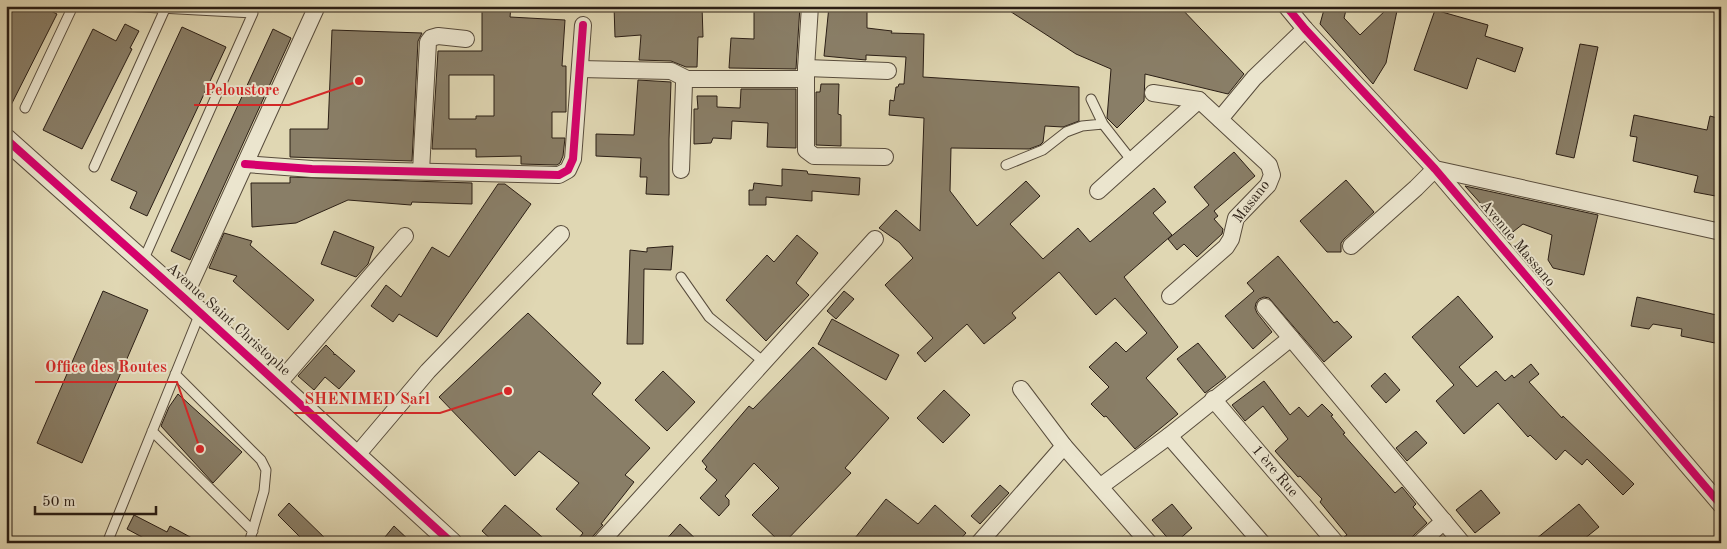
<svg xmlns="http://www.w3.org/2000/svg" width="1727" height="549" viewBox="0 0 1727 549" font-family="'Old Standard TT',serif">
<style>
.building{fill:#897e67;stroke:#2a1e15;fill-rule:evenodd}
.lines{fill:none;stroke-linecap:round;stroke-linejoin:round}
.service-casing{stroke:#584c3c;stroke-width:11}
.minor-casing{stroke:#584c3c;stroke-width:18}
.tertiary-casing{stroke:#584c3c;stroke-width:22}
.service{stroke:#ebe5ce;stroke-width:9}
.minor{stroke:#ebe5ce;stroke-width:16}
.tertiary{stroke:#ebe5ce;stroke-width:20}
.cycleway-casing{stroke:#ebe5ce;stroke-width:11}
.cycleway{stroke:#d6006c;stroke-width:8}
.labels{text-anchor:middle;dominant-baseline:central;stroke-width:4;stroke-linejoin:round;paint-order:stroke}
.street-label{font-size:15px;fill:#2a1e15;stroke:#ebe5ce}
.leader{fill:none;stroke:#d62828;stroke-width:2}
.callout-dot{fill:#d62828;stroke:#ebe5ce;stroke-width:2}
.callout-label{font-size:16px;text-anchor:middle;font-weight:bold;fill:#d62828;stroke:#ebe5ce;stroke-width:4;stroke-linejoin:round;paint-order:stroke}
</style>
<rect width="100%" height="100%" fill="#e0d7b3"/>
<filter id="stains"><feTurbulence type="fractalNoise" baseFrequency=".004" numOctaves="4"/><feColorMatrix values="0 0 0 0 .2 0 0 0 0 .09 0 0 0 0 .02 0 0 0 .5 -.17"/></filter>
<radialGradient id="worn" r=".72"><stop offset=".6" stop-color="#630" stop-opacity="0"/><stop offset="1" stop-color="#630" stop-opacity=".3"/></radialGradient>
<path class="building" d="M6 6H41L57 14 6 115Z
M482 6H511L510 17 565 20 562 66H566V112H552V138H565L563 156 560 163 557 165 521 164V156L476 157V149H432L438 51H482ZM449 75H494V116H476V119H449Z
M614 6H702L703 37H698L697 67H686L671 61 639 60 641 35 615 37Z
M754 6H800L796 69 729 68 731 38 754 39Z
M829 6H867V28L892 31 891 33 924 34 923 77 1079 87V121L1063 127 1045 126 1043 142 1040 145 1029 149 951 148 950 191 977 226 1026 181 1040 196 1010 224 1043 259 1078 228 1090 242 1154 188 1166 202 1153 213 1172 235 1124 277 1178 347 1146 378 1178 414 1135 449 1106 416 1104 417 1091 404 1109 387 1089 367 1116 342 1126 352 1147 333 1115 298 1096 315 1059 272 1012 313 1016 318 984 344 967 324 925 362 917 353 933 338 885 285 913 258 899 242 879 228 896 210 920 231 924 118 889 115 890 100 894 101 896 87H898L899 84H904L906 57 866 55V60L824 56Z
M1002 6H1179L1244 74 1228 94 1145 74 1144 101 1117 128 1107 118 1111 69 1076 54Z
M1325 6H1347L1344 18 1360 35 1390 6H1398L1386 63 1373 84 1320 24Z
M1435 10 1488 25 1485 36 1523 48 1515 72 1477 58 1467 89 1414 70Z
M125 24 139 31 130 48 132 49 82 149 43 130 93 29 116 41Z
M182 27 226 47 147 216 130 208 137 192 111 180Z
M273 29 291 38 190 260 171 251Z
M332 30 422 33 418 41 412 161 290 157V129H328Z
M1580 44 1598 47 1574 158 1556 154Z
M638 80 671 82 669 139V195L646 194 647 177H640L641 158 596 156V134L634 135Z
M821 84H839L838 114 841 115V146L816 145V92H820Z
M741 89H796V148L767 147 768 123 732 121 731 139 713 138 711 143 694 144V109H698L697 96H717V107L740 108Z
M1634 115 1707 130 1710 116 1721 119V197L1694 192 1698 176 1633 161 1637 137 1630 136Z
M1234 152 1255 176 1214 211 1218 216 1214 219 1223 229 1222 234 1197 257 1184 244 1177 250 1168 239 1209 205 1194 187Z
M782 169 807 171 808 174 860 178 859 195 812 191V201L766 197V205H749V190H753L754 183 782 186Z
M290 177 472 183V204L412 202 411 205 348 200 296 223 252 227 251 183H290Z
M1346 180 1374 212 1344 239 1341 243V252H1327L1300 221Z
M498 184H505L531 204 437 337 399 314 393 322 371 306 386 285 401 297 432 247 449 257Z
M1465 186 1598 215 1584 275 1553 268 1548 260 1552 235 1523 224 1509 235Z
M334 231 374 247 368 264 356 277 321 264Z
M224 233 252 241 250 245 314 300 288 330 233 281 237 276 209 268Z
M797 235 818 253 796 283 809 295 766 341 726 300 767 255 774 262Z
M673 246 671 270 644 269 643 344H627L630 250 647 252V248Z
M1278 256 1334 323 1337 321 1352 337 1324 362 1269 298 1264 297 1259 299 1256 303 1255 308 1257 313 1272 332 1253 349 1225 316 1254 291 1247 283Z
M103 291 148 310 82 463 37 443Z
M844 291 854 299 836 319 827 311Z
M1458 296 1493 337 1459 367 1477 387 1496 371 1505 381 1512 375 1514 378 1531 364 1539 374 1529 382 1562 418 1563 416 1634 484 1623 495 1587 459 1582 465 1565 450 1556 460 1530 435 1528 437 1498 403 1464 434 1446 413 1436 401 1454 385 1412 337Z
M1637 297 1721 316 1715 343 1681 336 1682 329 1653 324 1649 329 1631 326Z
M528 313 601 383 592 394 650 448 625 475 634 482 601 524 603 525 593 536 590 543H575L583 533 556 509 579 483 539 451 515 476 439 397Z
M832 319 899 355 886 380 818 344Z
M1198 343 1226 377 1205 393 1177 359Z
M326 345 334 353V355L335 354 355 371 339 389 325 377 314 390 298 376Z
M813 347 889 418 845 468 851 473 784 543H781L752 515 779 488 754 463 725 496 729 500V505L719 516 700 498 717 480 705 469 707 467 702 461 749 406 753 409Z
M663 371 695 402 667 431 635 400Z
M1385 373 1400 390 1386 403 1371 386Z
M1264 381 1290 415 1299 407 1308 417 1322 404 1333 415 1331 416 1345 433 1343 434 1395 493 1402 487 1416 504 1413 507 1427 523 1413 536 1410 543H1346L1344 537 1347 535 1320 502 1322 499 1300 476 1298 477 1275 451 1288 439 1263 406 1245 421 1232 405Z
M944 390 970 415 943 443 917 418Z
M178 394 242 452 213 483 161 426 169 407Z
M1416 431 1427 443 1407 461 1396 448Z
M1000 485 1009 493 980 524 971 516Z
M1481 490 1500 513 1475 533 1456 510Z
M886 499 918 524 935 505 966 533 957 543H851Z
M289 503 330 543H306L278 515Z
M1172 504 1192 528 1175 543H1172L1152 520Z
M1579 504 1599 527 1579 543H1531Z
M505 505 549 543H495L482 531Z
M134 515 167 532 170 526 201 543H153L127 529Z
M680 524 700 543H663Z
M394 526 412 543H391L385 537Z"/>
<g class="lines">
<g class="service-casing">
<path id="service" d="M123 6 253 13 143 261
M1091 99 1103 124 1132 161
M25 108 73 6
M1006 165 1043 150 1066 132 1082 126 1103 124
M94 167 165 9
M681 277 709 317 764 362
M175 374 261 460 266 470 264 491 249 543
M152 431 253 531
M107 543 200 313"/>
</g>
<g class="minor-casing">
<g id="minor">
<path d="M810 6 806 68V150L814 156 885 157"/>
<path d="M1286 6 1305 29 1435 169 1721 505"/>
<path d="M806 68 888 71"/>
<path d="M580 69 671 71 687 79H806"/>
<path d="M1153 93 1199 100 1269 165 1272 175 1268 185 1236 218 1231 239 1226 247 1170 296"/>
<path d="M1220 119 1254 78 1305 29"/>
<path d="M245 164 312 169 559 175 568 170 573 159 583 25"/>
<path d="M681 170 684 83 687 79"/>
<path d="M421 171 428 42 431 38 438 36 466 39"/>
<path d="M1098 191 1199 100"/>
<path d="M1351 246 1416 188 1435 169 1721 232"/>
<path d="M184 298 317 6"/>
<path d="M1265 307 1462 543"/>
<path d="M278 384 405 236"/>
<path d="M1021 389 1064 446 1149 543"/>
<path id="s1" d="M1213 399 1336 543"/>
<path d="M1169 436 1262 543"/>
<path d="M356 456 428 371 561 234"/>
<path d="M1101 486 1169 436 1291 338"/>
<path d="M600 543 875 239"/>
<path d="M979 543 1064 446"/>
<path d="M1420 543 1444 521"/>
</g>
</g>
<g class="tertiary-casing">
<path id="tertiary" d="M6 139 184 298 452 543"/>
</g>
<use href="#service" class="service"/>
<use href="#minor" class="minor"/>
<use href="#tertiary" class="tertiary"/>
<g class="cycleway-casing">
<path id="cycleway" d="M1286 6 1305 29 1435 169 1721 505
M6 139 184 298 452 543
M245 164 312 169 559 175 568 170 573 159 583 25"/>
</g>
<use href="#cycleway" class="cycleway"/>
</g>
<g class="labels">
<g class="street-label">
<text transform="translate(1252 202) rotate(-52)">Masano</text>
<text transform="translate(1517 244) rotate(50)">Avenue Massano</text>
<text transform="translate(228 320) rotate(42)">Avenue Saint Christophe</text>
<text stroke="none"><textPath href="#s1" startOffset="95">1 ère Rue</textPath></text>
</g>
</g>
<path class="leader" d="M359 81L289 105H194M200 449L177 382H35M508 391L440 413H294"/>
<g class="callout-dot">
<circle cx="359" cy="81" r="5"/>
<circle cx="200" cy="449" r="5"/>
<circle cx="508" cy="391" r="5"/>
</g>
<g class="callout-label">
<text x="242" y="95">Peloustore</text>
<text x="106" y="372">Office des Routes</text>
<text x="367" y="404">SHENIMED Sarl</text>
</g>
<rect width="1727" height="549" fill="none" stroke="#e0d7b3" stroke-width="25"/>
<rect x="8" y="8" width="1712" height="534" fill="none" stroke="#2a1e15" stroke-width="2.5"/>
<rect x="12" y="12" width="1702" height="524" fill="none" stroke="#2a1e15"/>
<path d="M35 506v8h121v-8" fill="none" stroke="#2a1e15" stroke-width="2.5"/>
<text x="42" y="506" font-size="15" fill="#2a1e15" stroke="#ebe5ce" stroke-width="4" paint-order="stroke">50 m</text>
<rect width="100%" height="100%" filter="url(#stains)"/>
<rect width="100%" height="100%" fill="url(#worn)"/>
</svg>
